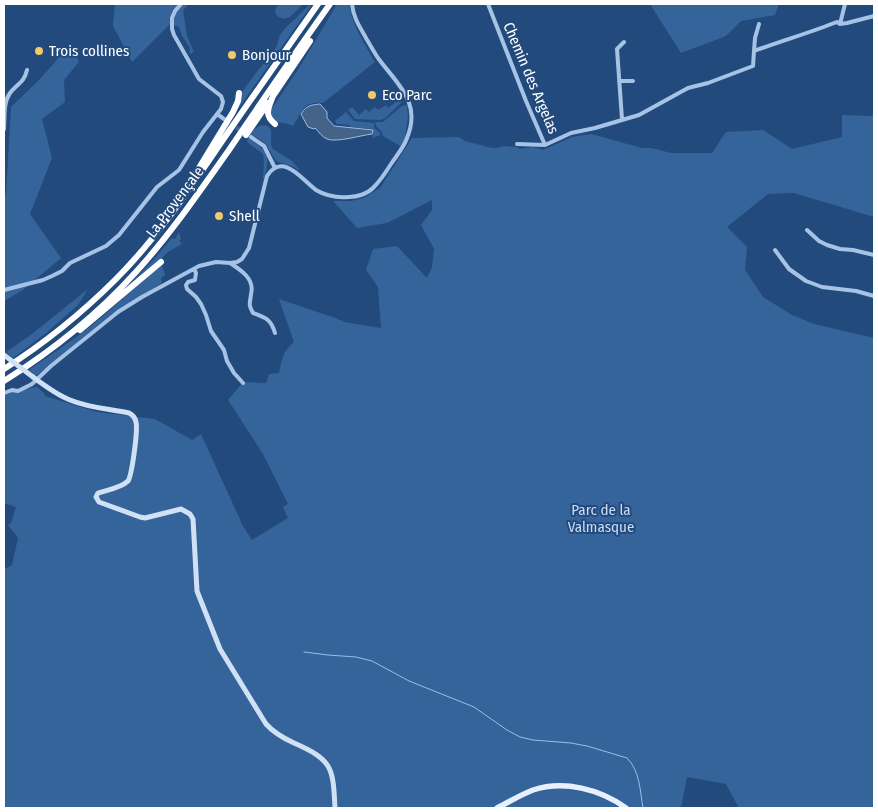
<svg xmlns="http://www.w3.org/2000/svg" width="878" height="812" viewBox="0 0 878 812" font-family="'Fira Sans Condensed',sans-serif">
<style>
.green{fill:#35649b}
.water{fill:#456388;stroke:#9abee7}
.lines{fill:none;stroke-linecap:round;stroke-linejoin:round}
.stream{stroke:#9abee7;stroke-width:1}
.minor-tunnel{stroke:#436590;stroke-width:4;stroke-dasharray:4 2;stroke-linecap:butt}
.minor{stroke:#a6c3e6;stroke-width:4}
.secondary{stroke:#d0e0f5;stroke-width:5}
.primary{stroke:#e7f0fd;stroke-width:5.5}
.motorway{stroke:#fff;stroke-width:6}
.secondary-bridge{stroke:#d0e0f5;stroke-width:5}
.poi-dot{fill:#f2ca68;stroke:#224a7d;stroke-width:2}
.labels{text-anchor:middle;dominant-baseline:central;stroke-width:4;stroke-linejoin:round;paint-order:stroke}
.poi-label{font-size:15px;fill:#fff;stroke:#224a7d;text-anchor:start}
.street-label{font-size:15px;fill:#fff;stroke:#224a7d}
.park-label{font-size:15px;fill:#c9ddf5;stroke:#224a7d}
</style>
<rect width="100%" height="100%" fill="#224a7d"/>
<path class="green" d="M115 4H188L183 11 187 36 194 52 191 54 189 52 190 48 182 36 179 27 170 24 132 62 113 26Z
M280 4 286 5 289 4H303L290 17 283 19 277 16C274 11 275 7 280 4Z
M310 4H312L238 109 242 92 259 69 272 55 277 45 280 35 286 27 294 20Z
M337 4H349C352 25 364 43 375 62L323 103C302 101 303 111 293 126 286 122 278 124 272 119L271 110 299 68Z
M650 4H779L775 15 741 21 726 36 681 53Z
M72 43 79 62 64 80 65 102 42 119 52 158 30 214 61 258 23 290 4 301V197L6 194 11 107 39 80Z
M400 99 402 102 384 119 380 120 355 119 348 110 351 108H353L359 115 366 109 369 112 375 107 378 110 386 105 388 108Z
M407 105 408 116 405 139 400 146 383 136 382 132 376 126 375 122H383L402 106Z
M346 112 354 121 374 123V127L381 135 372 138 373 129 350 127V125L337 124 335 121Z
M842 115 870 116 874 115V217L794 193 768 194 727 227 747 247 745 270 763 297 792 315 814 324 874 338V808H739L726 784 687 777 681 808H4V569L12 565 18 538 8 525 11 523 16 507 4 503V394L10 392 37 387 44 393 45 396 97 412 155 419 192 440 201 434 243 526 252 540 288 518 283 507 288 504 263 454 228 400 243 382 266 383 269 374 279 373C282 359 283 351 294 342L279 299 329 316H330L345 322 381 328 378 287 366 270 373 249 397 246 427 278 432 267 434 249 421 225 432 210V200L387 223 357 228 333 201H351L364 198 380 188 412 138 459 137 465 141 492 148H497L504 146 516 147 520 149 533 147 543 150 572 137 591 134 642 148H651L671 153H712L726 132 763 130 792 149 842 137Z
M263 125 268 126 271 130V145L273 149 292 161 299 169 298 170 294 167 276 161 265 143 253 135 250 139C269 152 270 157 264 179H263L264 162 263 154 247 142C248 134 255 127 263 125Z
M179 232 181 239 179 241 182 244 168 252 156 264 130 284 155 258 172 238 175 239Z
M162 265 165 275 161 278 162 283 123 307 108 317 36 376 29 370C50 355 72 341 92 325 116 306 137 284 162 265Z
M88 289 78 305 46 333 13 358 6 352 32 334Z"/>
<path class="water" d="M320 104 327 112V118L334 126 373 130 372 134C362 135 336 143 327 139 322 137 319 132 315 128L314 129 308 127 301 114C306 106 310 105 320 104Z"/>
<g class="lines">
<path class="stream" d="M304 652 328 655 356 657 372 661 409 681 474 707 507 730 520 737 533 740 571 743 587 746 627 758C640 771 640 791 643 808"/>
<path class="minor-tunnel" d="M226 121 243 132"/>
<path class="minor" d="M488 4 526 101 545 145 571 133 595 128 639 115 688 88 708 83 753 66 754 51C781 41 809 33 837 22L840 24 845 4
M840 24 847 23 874 16
M754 51 755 38 759 24
M619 81H633
M217 114 224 119
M622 119 617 49 624 42
M4 129C5 117 3 103 10 93 18 83 24 83 27 70
M251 137 264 146 275 168
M517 144 545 145
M807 230 819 241 827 245 840 249 853 250 874 255
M775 250 789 269 806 281 822 287 856 291 874 296
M230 263C241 270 255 279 251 294 250 304 248 304 253 313 266 318 271 319 275 333
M194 269 196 273 195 280 188 282 186 285 187 289 196 297 201 304 206 315 211 331 224 350 227 361 234 373 243 383
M4 290 43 280 52 276 62 271 70 263 106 246 119 235 157 187 179 170 203 132 221 109 223 102 221 96 199 79 174 35 172 29V18L175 11 181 4
M4 393 12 390 18 391 32 384 51 366 118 312 142 297 199 266 216 262 230 263 237 262 242 259 249 248 267 176C283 151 303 181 316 190 326 196 338 198 349 197 357 197 367 194 373 188 380 181 386 172 391 164 397 155 404 147 407 138 422 102 397 84 378 58 374 52 370 45 366 38 360 27 353 17 352 4"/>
<path class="secondary" d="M33 377C45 386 57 395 70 400 89 408 110 409 129 413 133 415 135 417 136 422 138 430 132 475 128 481 121 488 107 490 98 493L96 497 99 502 140 517 145 518 181 509 190 514 193 519 197 591 220 649 266 724C274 733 283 738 294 743 333 760 333 768 335 808"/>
<path class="primary" d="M497 808C509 802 520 795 533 790 564 780 600 789 626 808"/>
<path class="motorway" d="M275 124C264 115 268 109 273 96L310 41
M246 135 268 103
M191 181 233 112 238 101 239 93
M80 330 161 262
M4 369C45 343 82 313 116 279 154 241 184 197 214 153 248 103 283 54 318 4
M4 381C52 351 97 315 135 273 170 235 199 192 229 150 262 101 296 52 330 4"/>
<path class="secondary-bridge" d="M4 355 33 377"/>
</g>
<g class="poi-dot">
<circle cx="39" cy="51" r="5"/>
<circle cx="232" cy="55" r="5"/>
<circle cx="372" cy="95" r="5"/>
<circle cx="219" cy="216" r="5"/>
</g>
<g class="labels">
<g class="poi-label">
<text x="49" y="51">Trois collines</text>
<text x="242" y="55">Bonjour</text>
<text x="382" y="95">Eco Parc</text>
<text x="229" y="216">Shell</text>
</g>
<g class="street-label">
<text transform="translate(531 78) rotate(67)">Chemin des Argelas</text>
<text transform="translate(175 202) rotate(-53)">La Provençale</text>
</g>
<g class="park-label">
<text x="601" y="510">Parc de la<tspan x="601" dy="17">Valmasque</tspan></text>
</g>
</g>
<rect width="878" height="812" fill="none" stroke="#ffffff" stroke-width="10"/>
</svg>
